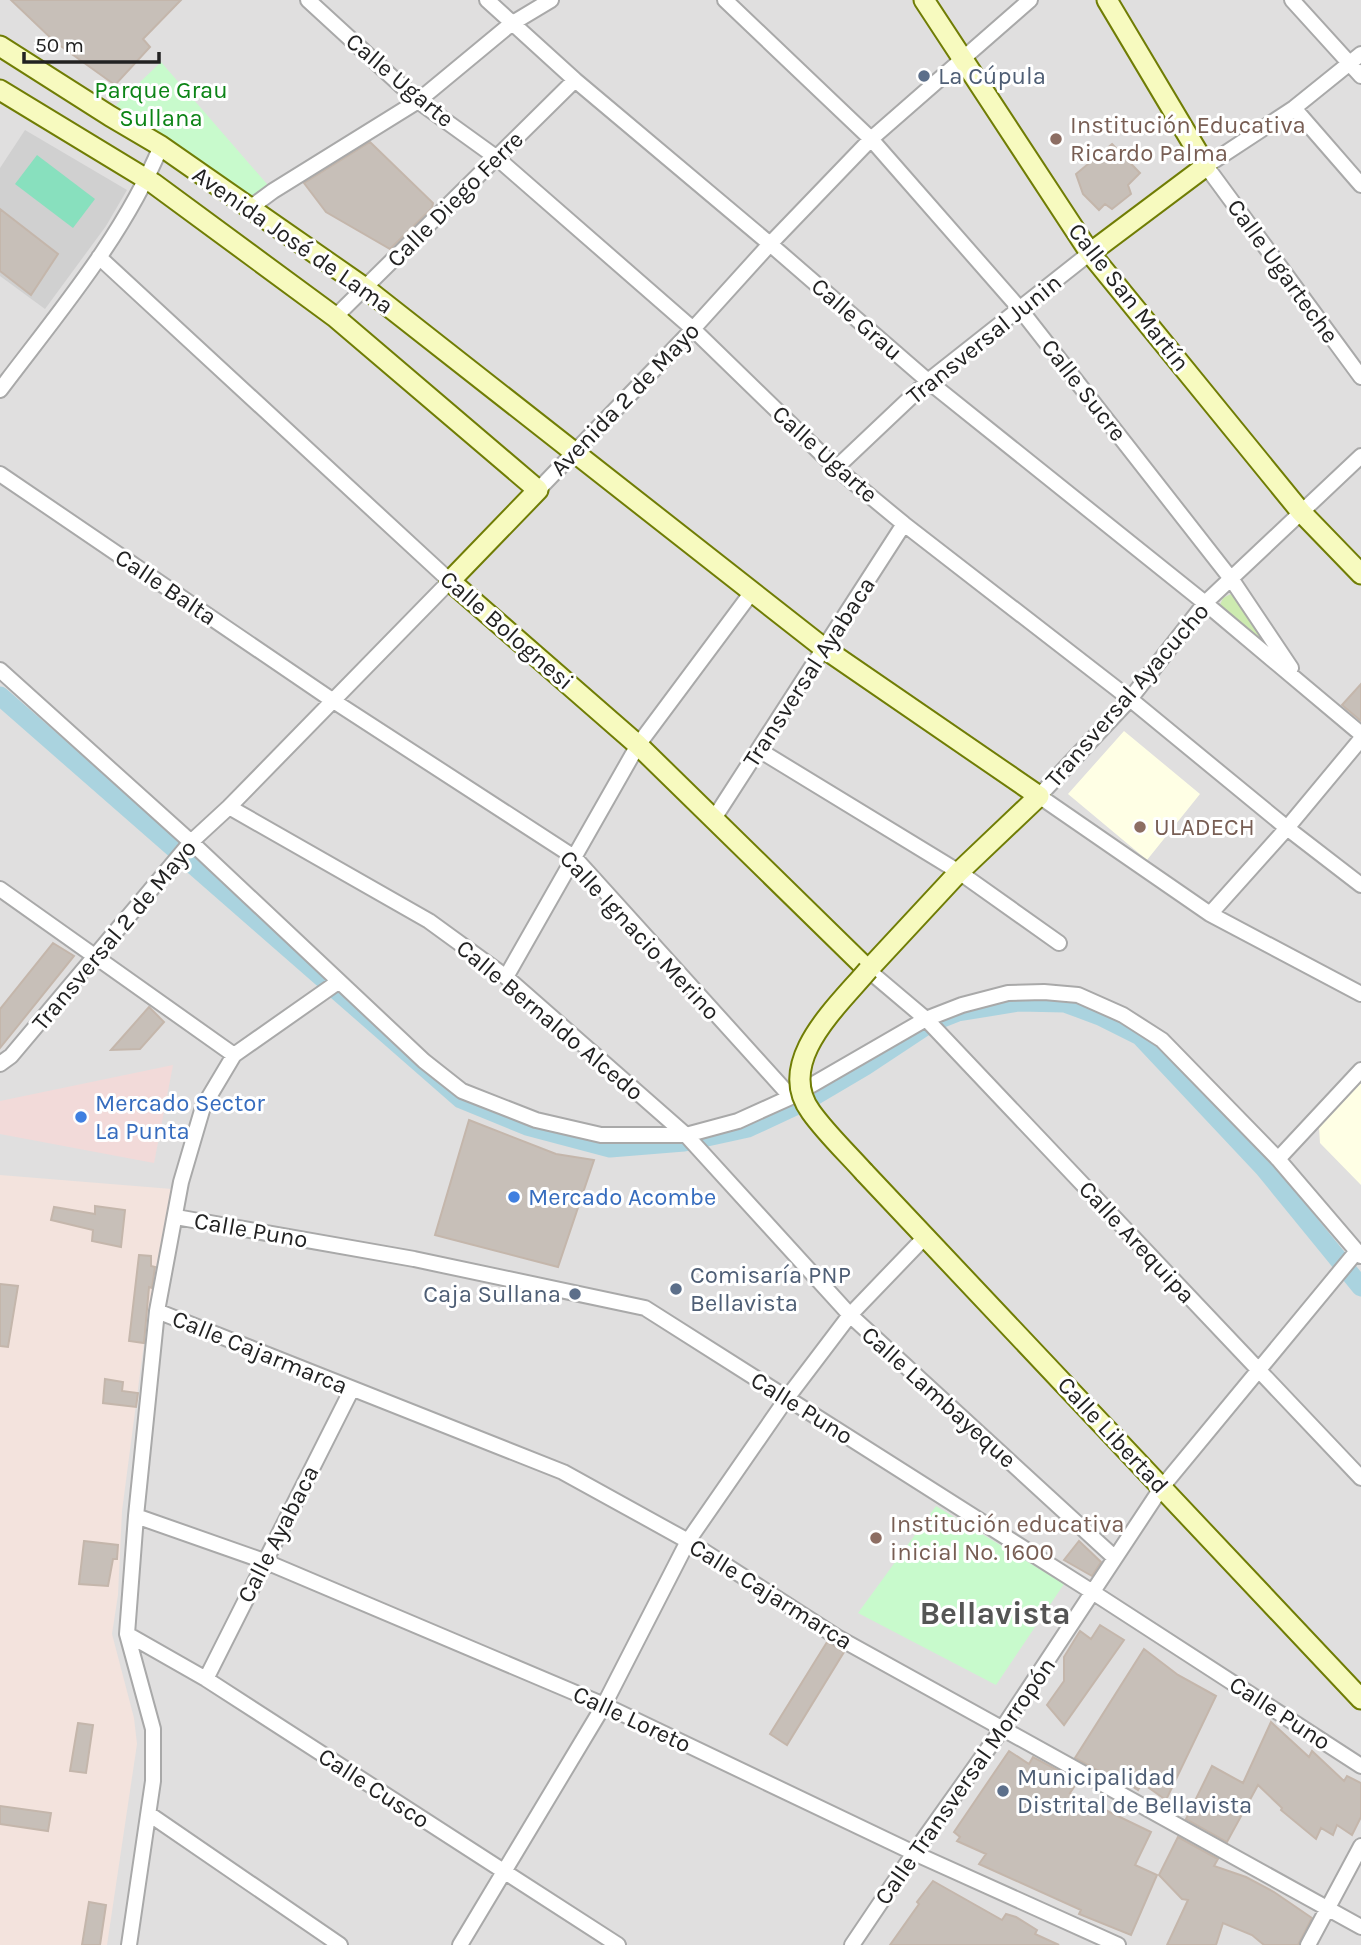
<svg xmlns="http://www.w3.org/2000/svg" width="1361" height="1945" viewBox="0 0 1361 1945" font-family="Karla,sans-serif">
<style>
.residential{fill:#e0dfdf}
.commercial{fill:#f2dad9}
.education{fill:#ffffe5}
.religious{fill:#d0d0d0}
.military{fill:#f3e3dd}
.grass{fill:#cdebb0}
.park{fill:#c8facc}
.pitch{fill:#88e0be}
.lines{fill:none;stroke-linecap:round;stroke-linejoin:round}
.canal{stroke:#aad3df;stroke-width:19}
.building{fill:#c7bfb8;stroke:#c4b6ab;stroke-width:2}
.street-casing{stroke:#a9a9a9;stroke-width:18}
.secondary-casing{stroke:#707d05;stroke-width:23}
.street{stroke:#fff;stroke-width:14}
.secondary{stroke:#f7fabf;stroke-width:19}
.secondary-bridge-casing{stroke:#707d05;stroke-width:23;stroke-linecap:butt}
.secondary-bridge{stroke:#f7fabf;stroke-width:19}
.service-dot{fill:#5c6f8a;stroke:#fff;stroke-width:2.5}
.education-dot{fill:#8d6e63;stroke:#fff;stroke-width:2.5}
.shop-dot{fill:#3f7fe0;stroke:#fff;stroke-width:2.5}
.labels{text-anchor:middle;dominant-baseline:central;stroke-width:6;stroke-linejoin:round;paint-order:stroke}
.service-label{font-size:24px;fill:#4e5e75;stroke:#fff;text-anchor:start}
.street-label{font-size:24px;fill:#222;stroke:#fff}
.park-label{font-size:24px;fill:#0c8416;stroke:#fff}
.education-label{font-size:24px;fill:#785e54;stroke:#fff;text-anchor:start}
.shop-label{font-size:24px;fill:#366cbe;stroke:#fff;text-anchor:start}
.district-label{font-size:32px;font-weight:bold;fill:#555;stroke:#fff}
</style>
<rect width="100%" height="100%" fill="#f2efe9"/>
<path class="residential" d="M0 0H1361V1945H0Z"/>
<path class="commercial" d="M173 1065 154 1163 0 1134V1101Z"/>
<path class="education" d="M1124 731 1200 794 1147 860 1068 794Z
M1361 1083V1185L1320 1143 1319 1127Z"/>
<path class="religious" d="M25 130 127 190 106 226 45 309 0 276V168Z"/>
<path class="military" d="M0 1175 172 1189 144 1343 122 1511 118 1595 112 1634 134 1718 137 1744 107 1945H0Z"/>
<path class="grass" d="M1231 594 1236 597 1273 649 1219 607 1223 598Z"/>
<path class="park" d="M161 62 273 191 250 208 116 105Z
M936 1506 1064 1584 996 1685 858 1613Z"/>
<path class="pitch" d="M37 155 95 199 73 228 15 184Z"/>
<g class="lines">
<path class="canal" d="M0 696 461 1099 527 1126 610 1148 684 1142 748 1128 804 1102 865 1066 930 1023 958 1012 1019 1002 1065 1003 1100 1016 1140 1036 1264 1168 1361 1287"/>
</g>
<path class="building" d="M11 0H181L143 39 150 47 115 85 55 42Z
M370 142 433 203 432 208 390 249 326 212 304 183Z
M1112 144 1140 173 1128 185 1131 194 1112 209 1105 204 1099 210 1083 194 1076 174Z
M0 209 58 254 31 295 0 271Z
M1361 684V721L1342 705Z
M53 943 74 956 0 1048V1009Z
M149 1007 164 1022 140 1049 111 1050Z
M469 1120 556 1154 594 1160 558 1267 435 1235Z
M95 1206 125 1210 121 1247 92 1241 93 1230 51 1220 54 1207 95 1214Z
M139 1255 151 1256V1266L155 1267 152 1288 149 1287 144 1343 129 1341Z
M0 1284 18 1286 8 1347 0 1346Z
M105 1379 123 1382 122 1391 138 1393 136 1407 103 1403Z
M84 1541 118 1545 117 1559H113L108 1586 79 1584Z
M1079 1541 1101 1562 1092 1576 1064 1560Z
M1100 1625 1124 1640 1064 1725 1047 1705 1064 1681V1657L1080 1631 1091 1639Z
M827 1642 844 1652 787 1745 770 1734Z
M1144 1649 1178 1675 1216 1696 1166 1800 1142 1783 1138 1790 1117 1776 1115 1780 1075 1758Z
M1271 1722 1309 1757 1312 1751 1344 1781 1347 1776 1361 1783V1817L1352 1835 1337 1825 1333 1835 1321 1828 1316 1839 1281 1810 1282 1808 1258 1785 1227 1842 1186 1819 1212 1766 1243 1783Z
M78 1723 93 1725 86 1773 70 1771Z
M1009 1751 1029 1764 1033 1757 1078 1781 1070 1793 1151 1832 1135 1865 1157 1875 1131 1935 1079 1914 1081 1910 979 1864 986 1854 957 1841 960 1837 954 1832Z
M0 1806 51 1813 48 1831 0 1824Z
M1178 1837 1218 1859 1214 1866 1246 1877 1274 1892 1312 1918 1298 1945H1264L1252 1935 1223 1923 1216 1945H1167L1188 1900 1182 1899 1159 1875Z
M933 1881 1002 1920 1006 1914 1016 1917 1037 1930 1035 1934 1059 1945H890L919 1904 917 1902Z
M89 1902 106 1905 100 1945H82Z"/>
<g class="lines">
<g class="street-casing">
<path id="street" d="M308 0 418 101 497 158 693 329 836 468 904 524 1130 699 1287 828 1361 885
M487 0 575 80 770 244 928 381 1205 603 1361 734
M725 0 871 139 1020 309 1232 580 1291 668
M1292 0 1361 76
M1361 54 1294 108 1206 166 1361 377
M1294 108 1361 185
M250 208 273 191 418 101 511 24 551 0
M335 317 575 80
M0 390C58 313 124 236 161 146
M1361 456 1205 603 1130 699 1039 796 1210 914 1361 994
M836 468 928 381 1090 253
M0 474 332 700 574 857 791 1097
M538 490 693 329 770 244 871 139 1030 0
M0 670 191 842 424 1061 462 1091 536 1120 601 1135H686L738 1121 791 1097 926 1019 962 1005 1008 993 1044 992 1078 995 1123 1015 1162 1040 1278 1159 1361 1256
M759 750 959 872 1059 943
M229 807 429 921 506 977 686 1135 850 1315 1115 1558
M713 820 904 524
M0 889 234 1055
M1210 914 1287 828 1361 739
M868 970 926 1019 1361 1478
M506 977 638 745 752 592
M0 1064 11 1056 191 842 229 807 450 581 99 257
M1278 1159 1361 1070
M176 1217 414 1259 645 1308 1094 1593 1361 1766
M157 1311 563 1472 688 1541 837 1637 1361 1927
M136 1516 264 1561 604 1705 914 1853 1118 1945
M127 1634 206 1679 618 1945
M206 1679 352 1389
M149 1814 340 1945
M129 1945 153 1781V1729L127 1634 136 1516 157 1311 181 1182 203 1107 234 1055 338 982
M460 1945 604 1705 688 1541 787 1398 850 1315 925 1237
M852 1945 914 1853 1002 1729 1162 1487 1357 1251
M1308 1945 1361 1846"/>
</g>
<g class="secondary-casing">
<path id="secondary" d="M924 0 1090 253 1301 512 1361 574
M0 46 110 116 161 146 365 288 825 649 1039 796 959 872 868 970 638 745 450 581 538 490 335 317 153 183 0 90
M1090 253 1206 166 1107 0
M864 1172 1361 1699"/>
</g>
<use href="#street" class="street"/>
<use href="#secondary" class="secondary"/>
<g class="secondary-bridge-casing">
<path id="secondary-bridge" d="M864 1172C846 1152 826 1133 811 1112 774 1062 838 1006 868 970"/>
</g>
<use href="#secondary-bridge" class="secondary-bridge"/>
</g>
<g class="service-dot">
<circle cx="924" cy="76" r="7"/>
<circle cx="676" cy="1289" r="7"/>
<circle cx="575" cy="1294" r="7"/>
<circle cx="1003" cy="1791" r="7"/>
</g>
<g class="education-dot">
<circle cx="1056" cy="139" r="7"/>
<circle cx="1140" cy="827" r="7"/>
<circle cx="876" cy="1538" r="7"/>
</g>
<g class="shop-dot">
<circle cx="81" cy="1117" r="7"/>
<circle cx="514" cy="1197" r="7"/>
</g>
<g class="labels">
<g class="service-label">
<text x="938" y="76">La Cúpula</text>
<text x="690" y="1275">Comisaría PNP<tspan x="690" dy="28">Bellavista</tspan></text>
<text x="561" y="1294" text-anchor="end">Caja Sullana</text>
<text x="1017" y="1777">Municipalidad<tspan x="1017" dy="28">Distrital de Bellavista</tspan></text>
</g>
<g class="street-label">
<text transform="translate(400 80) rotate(40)">Calle Ugarte</text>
<text transform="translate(455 199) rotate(-45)">Calle Diego Ferre</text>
<text transform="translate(293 240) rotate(35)">Avenida José de Lama</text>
<text transform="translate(1283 271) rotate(54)">Calle Ugarteche</text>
<text transform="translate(1129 297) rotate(52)">Calle San Martín</text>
<text transform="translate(857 319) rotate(41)">Calle Grau</text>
<text transform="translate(984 339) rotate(-39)">Transversal Junin</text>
<text transform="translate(1084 390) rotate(52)">Calle Sucre</text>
<text transform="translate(625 399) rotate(-46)">Avenida 2 de Mayo</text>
<text transform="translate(825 454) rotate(42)">Calle Ugarte</text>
<text transform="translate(166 587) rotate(34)">Calle Balta</text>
<text transform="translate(507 630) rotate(41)">Calle Bolognesi</text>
<text transform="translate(809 672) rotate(-57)">Transversal Ayabaca</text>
<text transform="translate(1127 695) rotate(-49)">Transversal Ayacucho</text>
<text transform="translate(114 935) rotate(-50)">Transversal 2 de Mayo</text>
<text transform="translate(640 935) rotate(47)">Calle Ignacio Merino</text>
<text transform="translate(550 1020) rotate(40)">Calle Bernaldo Alcedo</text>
<text transform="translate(251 1230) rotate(10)">Calle Puno</text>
<text transform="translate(1137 1242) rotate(47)">Calle Arequipa</text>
<text transform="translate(260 1352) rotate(22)">Calle Cajarmarca</text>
<text transform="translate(939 1397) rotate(42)">Calle Lambayeque</text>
<text transform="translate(802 1408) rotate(32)">Calle Puno</text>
<text transform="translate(1113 1435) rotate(47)">Calle Libertad</text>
<text transform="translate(278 1534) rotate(-63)">Calle Ayabaca</text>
<text transform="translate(771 1594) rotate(32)">Calle Cajarmarca</text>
<text transform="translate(1280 1713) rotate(33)">Calle Puno</text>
<text transform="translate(632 1719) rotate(25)">Calle Loreto</text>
<text transform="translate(965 1781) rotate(-55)">Calle Transversal Morropón</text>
<text transform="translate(374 1788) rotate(33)">Calle Cusco</text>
</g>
<g class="park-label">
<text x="161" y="90">Parque Grau<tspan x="161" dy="28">Sullana</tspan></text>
</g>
<g class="education-label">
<text x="1070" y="125">Institución Educativa<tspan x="1070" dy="28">Ricardo Palma</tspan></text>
<text x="1154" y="827">ULADECH</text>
<text x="890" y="1524">Institución educativa<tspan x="890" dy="28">inicial No. 1600</tspan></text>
</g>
<g class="shop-label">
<text x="95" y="1103">Mercado Sector<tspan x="95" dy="28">La Punta</tspan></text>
<text x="528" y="1197">Mercado Acombe</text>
</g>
<g class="district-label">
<text x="995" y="1613">Bellavista</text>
</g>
</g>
<path d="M24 52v10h135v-10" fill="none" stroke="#222222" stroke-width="3.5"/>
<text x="35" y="52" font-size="21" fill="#222222" stroke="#ffffff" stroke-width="5" paint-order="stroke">50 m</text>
</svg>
